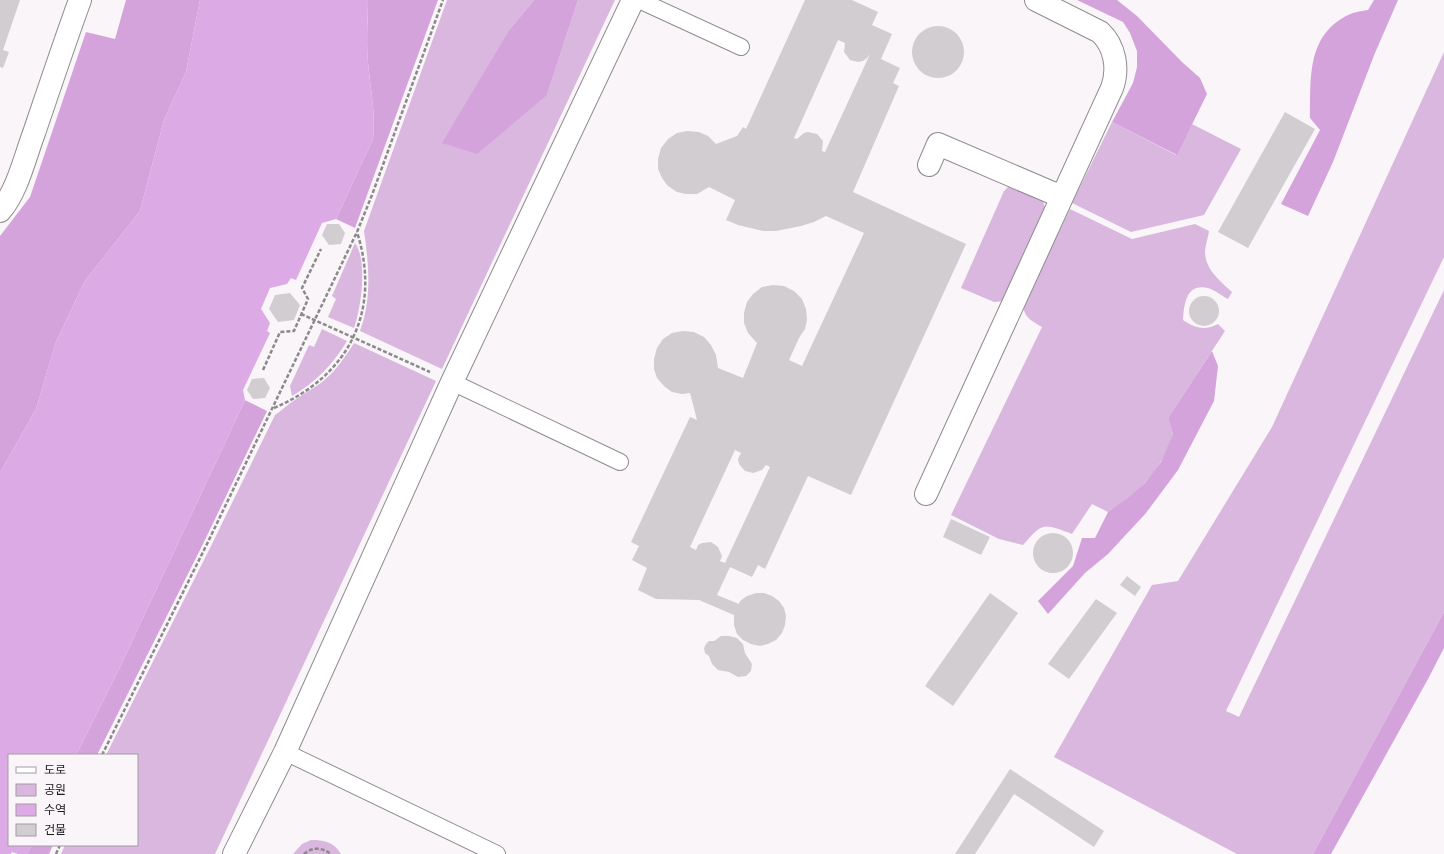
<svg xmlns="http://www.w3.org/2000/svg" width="1444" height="854" viewBox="0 0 1444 854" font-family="'Playfair Display','Noto Sans KR',serif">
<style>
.green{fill:#d9b7de}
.forest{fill:#d4a3dc}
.water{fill:#dcaae5}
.building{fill:#d1cdd1;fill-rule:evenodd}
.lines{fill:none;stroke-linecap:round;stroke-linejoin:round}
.lane-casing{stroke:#8f8c90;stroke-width:18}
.street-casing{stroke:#8f8c90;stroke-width:24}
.path{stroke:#8c898c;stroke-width:2.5;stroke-dasharray:4 2;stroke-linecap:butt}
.lane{stroke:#fff;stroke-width:16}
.street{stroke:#fff;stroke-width:22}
</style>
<rect width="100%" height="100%" fill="#f9f5f9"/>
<path class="green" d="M447 0H534L510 29 547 95 578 0H615L442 369 360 331C372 299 369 264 364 231Z
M1444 52V257L1226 711 1239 717 1444 290V612L1313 854H1237L1054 757 1152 585 1178 581 1272 427Z
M1112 122 1176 155 1192 124 1241 149 1204 215 1131 232 1072 203Z
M1009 186 1043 200 1045 209 1004 301 994 302 961 288 1004 191Z
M1070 209 1132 239 1195 224 1209 231C1208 238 1205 246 1205 253 1206 270 1220 281 1232 292L1228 299C1222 296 1215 290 1208 288 1186 283 1184 304 1183 320 1195 328 1204 331 1218 324L1225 331 1168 418 1173 434C1169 444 1166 454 1160 463 1147 484 1129 500 1108 512L1092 504 1072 534C1043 523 1043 522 1023 545L999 539 951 515 1042 327C1033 321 1025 319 1023 306Z
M355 243C368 261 361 308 354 328L328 317 336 299 332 296Z
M322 329 347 341C334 363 315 383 292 396L290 386 309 345 314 347Z
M354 343 436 381 215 854H61L65 845H137V755H106L211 546 275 415C281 411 284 408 289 404 302 394 318 387 330 375 339 366 347 354 354 343Z
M311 840C324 840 334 842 341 854H293L302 844Z"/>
<path class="forest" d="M126 0H200L186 72 164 120 140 211 85 281 56 342 36 409 0 473V236L30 197 86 32 115 39Z
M368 0H438L355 228 336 219 373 139C376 112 370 88 368 62 366 41 368 20 368 0Z
M534 0H578L547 95 477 154 442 143 510 29Z
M1077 0H1117L1137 16 1182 62 1200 78 1207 94 1177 155 1112 122 1133 83 1137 67V51L1130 33 1123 22Z
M1374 0H1398L1375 53 1333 162 1308 216 1281 204 1320 130 1310 118C1311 79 1306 36 1348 15 1354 12 1362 11 1368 10Z
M1212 351 1218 366 1214 401 1178 470 1146 513 1108 554 1085 573 1048 614 1038 601 1073 566 1082 538H1095L1108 512 1128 498 1145 483 1161 462 1173 434 1168 418Z
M245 400 267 411 203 544 97 755H76L120 667Z
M1444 612V648L1428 679 1331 854H1313Z
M32 845H53L49 854H27Z"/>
<path class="water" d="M200 0H368C368 20 366 42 368 62 370 88 376 112 373 139L336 219 322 223 296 280 291 278 287 284 270 288 261 309 270 323 267 331 270 333 243 390 245 400 120 667 76 755H9V845H32L27 854H18L12 852 11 854H0V473L36 409 56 342 85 281 140 211 164 120 186 72Z"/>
<path class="building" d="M0 0H20L3 50 9 52 3 68 0 67Z
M805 0H852L878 12 872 25 892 34 881 59 900 68 893 83 899 86 853 192 966 244 851 495 808 476 765 569 758 565 752 577 730 567 717 595 739 604 740 601 747 596 756 593H764L772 596 779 601 784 608 786 616 785 625 782 633 776 640 768 644 760 646 751 644 743 640 737 634 734 625V615L699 600 656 599 638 590 647 568 632 560 639 546 631 542 690 417 697 420 690 393 682 394 672 392 664 386 657 378 654 369V359L657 348 663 339 672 333 683 331 694 332 704 337 711 345 716 355 718 368 743 378 757 343 748 333 744 323V313L747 302 753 294 762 287 773 285 784 286 794 291 802 299 806 309 807 320 805 329 799 338 789 360 802 366 864 233 826 216 814 222 801 226 776 231H763L738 225 726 220 735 200 709 187 697 194H686L677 192 668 186 662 178 658 169V159L661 148 668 139 677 133 687 131 699 132 708 136 716 144 737 136 743 127 746 129ZM838 40 845 43 844 52 850 60 858 62 863 61 867 58 870 54 825 152 822 151 823 141 817 134 808 132 804 133 797 139 794 138ZM735 450 741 453 738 459 739 464 745 471 753 473 762 470 766 465 770 467 725 563 720 561 722 556 718 547 711 542 702 543 698 545 696 550 690 547Z
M912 52a26 26 0 1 1 52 0a26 26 0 1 1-52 0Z
M1285 112 1315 129 1248 248 1218 232Z
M327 224H339L345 233 341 244 329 245 322 235Z
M290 293 300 305 294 320 278 322 269 309 275 295Z
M1189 311a15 15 0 1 1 30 0a15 15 0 1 1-30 0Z
M264 378 270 388 265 398 253 399 247 390 252 379Z
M951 519 990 537 981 555 943 537Z
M1033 553a20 20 0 1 1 40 0a20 20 0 1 1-40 0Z
M1127 576 1141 587 1135 596 1120 585Z
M990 593 1018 613 953 706 925 686Z
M1096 599 1117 613 1069 679 1048 664Z
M721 636H729L737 638 743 644 745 653 752 664 751 671 746 676 738 677 729 672 718 670 712 664 709 656 705 653 704 648 706 644 709 641H714Z
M1010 769 1104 831 1094 847 1014 794 975 854H955Z"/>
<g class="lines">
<g class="lane-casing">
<path id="lane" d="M639 0 741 47
M452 382 620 462
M285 752 497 854"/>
</g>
<g class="street-casing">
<path id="street" d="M929 165 938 144 1062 197
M0 211C17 192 25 157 34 133 49 89 64 44 80 0
M926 494 1112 88C1119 69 1115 46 1100 32L1036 0
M234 854 285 752 452 382 633 0"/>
</g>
<path class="path" d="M301 314 430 372
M263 370 280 332 294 331 308 299 302 288 321 249
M274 408C349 376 382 311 357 232
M102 755 206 546 357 232 372 195 443 0
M56 854 60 845
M304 854C313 846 323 848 331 854"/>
<use href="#lane" class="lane"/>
<use href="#street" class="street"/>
</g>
<rect x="8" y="754" width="130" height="92" fill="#f9f5f9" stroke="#a19ea1"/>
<rect x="16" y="767" width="20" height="6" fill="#ffffff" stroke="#a19ea1"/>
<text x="44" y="774" font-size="12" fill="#1d1b1d">도로</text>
<rect x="16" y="784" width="20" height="12" fill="#d9b7de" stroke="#a19ea1"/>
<text x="44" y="794" font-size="12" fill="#1d1b1d">공원</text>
<rect x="16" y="804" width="20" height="12" fill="#dcaae5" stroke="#a19ea1"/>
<text x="44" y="814" font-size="12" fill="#1d1b1d">수역</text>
<rect x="16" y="824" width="20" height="12" fill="#d1cdd1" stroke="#a19ea1"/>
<text x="44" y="834" font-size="12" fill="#1d1b1d">건물</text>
</svg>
